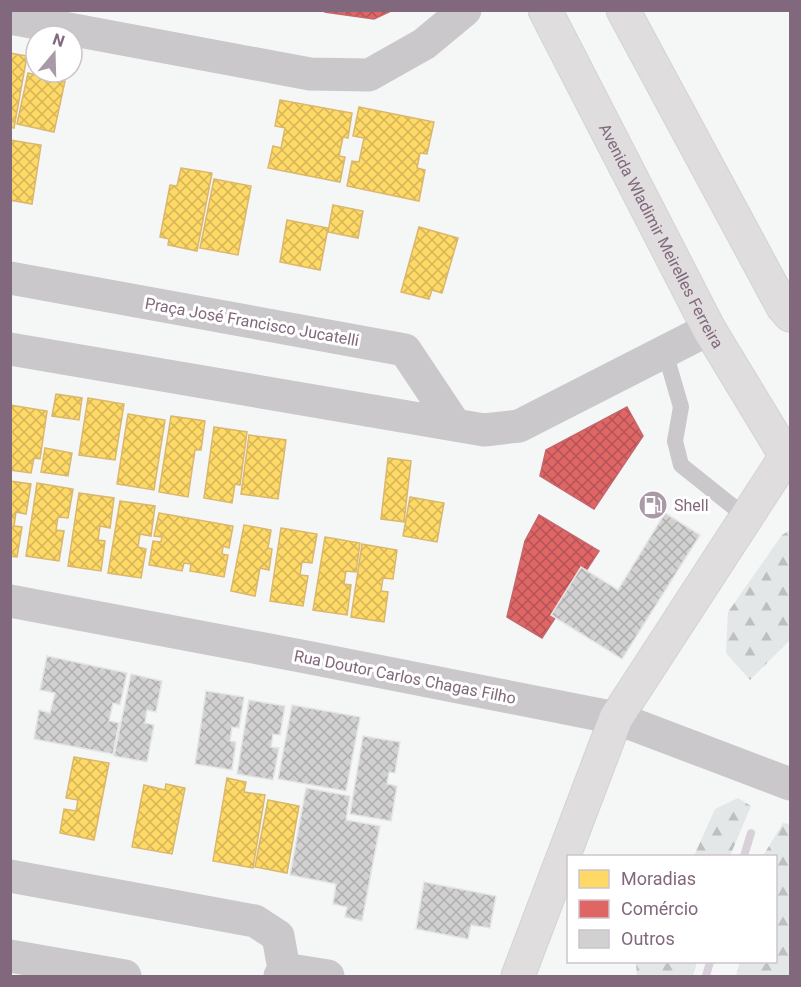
<svg xmlns="http://www.w3.org/2000/svg" width="801" height="987" viewBox="0 0 801 987" font-family="Roboto,sans-serif">
<style>
.forest{fill:url(#forest-firs)}
.homes{fill:url(#homes-cross-hatch);stroke:#dab76d;stroke-width:1.5}
.shops{fill:url(#shops-cross-hatch);stroke:#c4676d;stroke-width:1.5}
.lines{fill:none;stroke-linecap:round;stroke-linejoin:round}
.stream{stroke:#d9d1d9;stroke-width:8}
.building{fill:url(#building-cross-hatch);stroke:#e4e5e5;stroke-width:1.5}
.secondary-casing{stroke:#d3d3d4;stroke-width:35}
.lane{stroke:#cac8ca;stroke-width:16}
.street{stroke:#cac8ca;stroke-width:33}
.secondary{stroke:#dfddde;stroke-width:33}
.labels{text-anchor:middle;dominant-baseline:central;stroke-width:6;stroke-linejoin:round;paint-order:stroke}
.street-label{font-size:16px;fill:#82687c;stroke:#fff}
.poi-label{font-size:16px;fill:#82687c;stroke:#fff;text-anchor:start}
</style>
<defs>
<pattern id="forest-firs" width="22" height="20" patternUnits="userSpaceOnUse" patternTransform="scale(1.5)"><rect width="22" height="20" fill="#e3e7e8"/><path d="M5 1l3.5 6h-7zM16 11l3.5 6h-7z" fill="#bdbfc1"/></pattern>
<pattern id="homes-cross-hatch" width="8" height="8" patternUnits="userSpaceOnUse" patternTransform="scale(1.5)"><rect width="8" height="8" fill="#ffd966"/><path d="M0 0l8 8M0 8l8-8" fill="none" stroke="#d4b459"/></pattern>
<pattern id="shops-cross-hatch" width="8" height="8" patternUnits="userSpaceOnUse" patternTransform="scale(1.5)"><rect width="8" height="8" fill="#e06666"/><path d="M0 0l8 8M0 8l8-8" fill="none" stroke="#b25456"/></pattern>
<pattern id="building-cross-hatch" width="8" height="8" patternUnits="userSpaceOnUse" patternTransform="scale(1.5)"><rect width="8" height="8" fill="#d2d1d2"/><path d="M0 0l8 8M0 8l8-8" fill="none" stroke="#b0adaf"/></pattern>
</defs>
<rect width="100%" height="100%" fill="#f5f6f6"/>
<path class="forest" d="M790 530V640L750 680 726 653 728 612 782 535Z
M738 798 751 806 730 856H694L715 809Z
M783 823 790 824V976H736L740 962H776V856H763Z
M636 962H697L693 976H637Z"/>
<path class="homes" d="M10 53 27 56 14 128 10 127Z
M28 73 65 81 54 132 17 124Z
M280 100 352 113 348 138 343 137 339 156 345 157 340 182 268 168 273 146 281 148 285 128 275 126Z
M359 107 434 122 427 154 420 153 417 168 425 170 419 201 347 186 352 161 359 162 364 138 353 136Z
M10 140 41 145 32 204 10 200Z
M181 168 212 173 197 251 168 245 169 239 160 237 170 185 177 186Z
M214 179 251 186 238 255 200 248Z
M333 205 363 211 358 238 328 232Z
M287 220 328 228 320 270 280 262Z
M419 227 458 238 442 293 432 290 429 299 401 292Z
M56 394 82 398 79 420 52 416Z
M88 398 124 404 115 460 79 455Z
M10 405 47 411 40 459 34 458 31 473 10 470Z
M128 414 165 420 154 490 117 484Z
M171 416 205 421 201 450H195L188 497 159 492Z
M214 427 247 432 240 485 235 484 232 503 204 498Z
M249 435 286 440 278 499 241 494Z
M45 448 72 453 68 476 41 472Z
M388 458 411 461 404 522 381 519Z
M10 481 31 484 26 514 16 512 14 526 22 527 17 557 10 556Z
M37 483 73 489 68 518 58 517 56 530 64 531 59 561 26 556Z
M79 493 114 498 110 528 100 526 98 540 105 541 101 571 68 566Z
M410 497 444 503 437 542 403 536Z
M120 501 155 506 151 536 140 534 138 547 146 549 141 578 108 573Z
M159 513 233 526 229 548 223 546 222 554 228 555 224 577 190 571 191 564 184 563 182 571 149 565 153 541 161 542 162 537 154 536Z
M244 525 271 530 268 548 272 549 269 570 260 568 255 596 231 591Z
M281 528 317 534 312 563 302 562 300 575 308 576 303 606 270 601Z
M325 537 360 543 356 572 346 571 344 584 351 585 347 615 313 610Z
M362 544 397 550 393 579 383 578 381 591 388 592 384 622 351 617Z
M74 757 109 763 94 840 60 833 64 809 76 811 78 800 66 798Z
M227 778 246 782 244 792 265 795 253 868 213 861Z
M166 784 185 788 172 854 132 847 144 785 165 790Z
M268 800 299 806 287 873 255 867Z"/>
<path class="shops" d="M325 10H393L374 19 325 12Z
M627 407 643 436 594 509 540 476 546 450Z
M539 515 599 551 542 638 507 617 525 541Z"/>
<g class="lines">
<path class="stream" d="M744 856 751 833
M706 976 710 962"/>
</g>
<path class="building" d="M665 513 700 535 622 659 551 615 581 567 618 590Z
M47 656 127 673 120 705 113 703 109 721 119 723 113 754 34 739 39 710 50 713 55 693 40 690Z
M131 674 162 681 156 712 147 710 145 723 154 725 147 762 114 756Z
M206 691 244 697 239 728 232 727 230 741 236 742 232 770 195 764Z
M249 700 285 706 280 735 273 734 271 747 279 748 273 780 237 774Z
M292 705 360 717 346 791 278 779Z
M363 736 400 742 395 773 389 772 387 784 397 786 391 821 350 814Z
M306 788 350 796 346 820 380 826 362 921 345 917 347 907 333 904 336 884 290 875Z
M424 882 496 896 490 928 471 925 468 939 416 929Z"/>
<g class="lines">
<g class="secondary-casing">
<g id="secondary">
<path id="s1" d="M545 10 709 329 786 456"/>
<path d="M623 10 783 307 790 315"/>
<path d="M518 976 616 718 790 450"/>
</g>
</g>
<path class="lane" d="M665 352 681 407 675 441 681 465 746 517"/>
<path class="street" d="M10 18 310 74 369 75 424 44 465 10
M10 278 405 350 455 425
M10 349 484 430 519 426 709 329
M10 601 306 657 616 718 790 784
M10 876 255 921 278 936 284 969 280 976
M10 956 125 976
M284 969 328 976"/>
<use href="#secondary" class="secondary"/>
</g>
<defs>
<g id="fuel-disc" transform="scale(1.5)"><circle r="9.5" fill="#aa9aa7" stroke="#fff"/><path d="M-5.5-6h7V0h2V4h1.3V-2.5L3-4.5l.8-.8L6-3V5H2.5V1h-1V6h-7ZM-4.2-4.7v3.2H.2V-4.7Z" fill="#fff"/></g>
</defs>
<g fill-rule="evenodd">
<use href="#fuel-disc" x="653" y="505"/>
</g>
<g class="labels">
<g class="street-label">
<text stroke="none"><textPath href="#s1" startOffset="254">Avenida Wladimir Meirelles Ferreira</textPath></text>
<text transform="translate(252 322) rotate(10)">Praça José Francisco Jucatelli</text>
<text transform="translate(405 677) rotate(11)">Rua Doutor Carlos Chagas Filho</text>
</g>
<g class="poi-label">
<text x="674" y="505">Shell</text>
</g>
</g>
<rect width="801" height="987" fill="none" stroke="#82687c" stroke-width="24"/>
<rect x="567" y="855" width="210" height="108" fill="#ffffff" stroke="#cdc3cb" stroke-width="1.5"/>
<rect x="579" y="870" width="30" height="18" fill="#ffd966" stroke="#cdc3cb" stroke-width="1.5"/>
<text x="621" y="885" font-size="18" fill="#82687c">Moradias</text>
<rect x="579" y="900" width="30" height="18" fill="#e06666" stroke="#cdc3cb" stroke-width="1.5"/>
<text x="621" y="915" font-size="18" fill="#82687c">Comércio</text>
<rect x="579" y="930" width="30" height="18" fill="#d2d1d2" stroke="#cdc3cb" stroke-width="1.5"/>
<text x="621" y="945" font-size="18" fill="#82687c">Outros</text>
<g transform="translate(54 54) rotate(19)"><circle r="28" fill="#ffffff" stroke="#cdc3cb" stroke-width="1.5"/>
<path d="M0-4.5L10 22L0 15L-10 22Z" fill="#aa9aa7"/>
<text y="-9" font-size="16" font-weight="bold" text-anchor="middle" fill="#82687c">N</text>
</g>
</svg>
